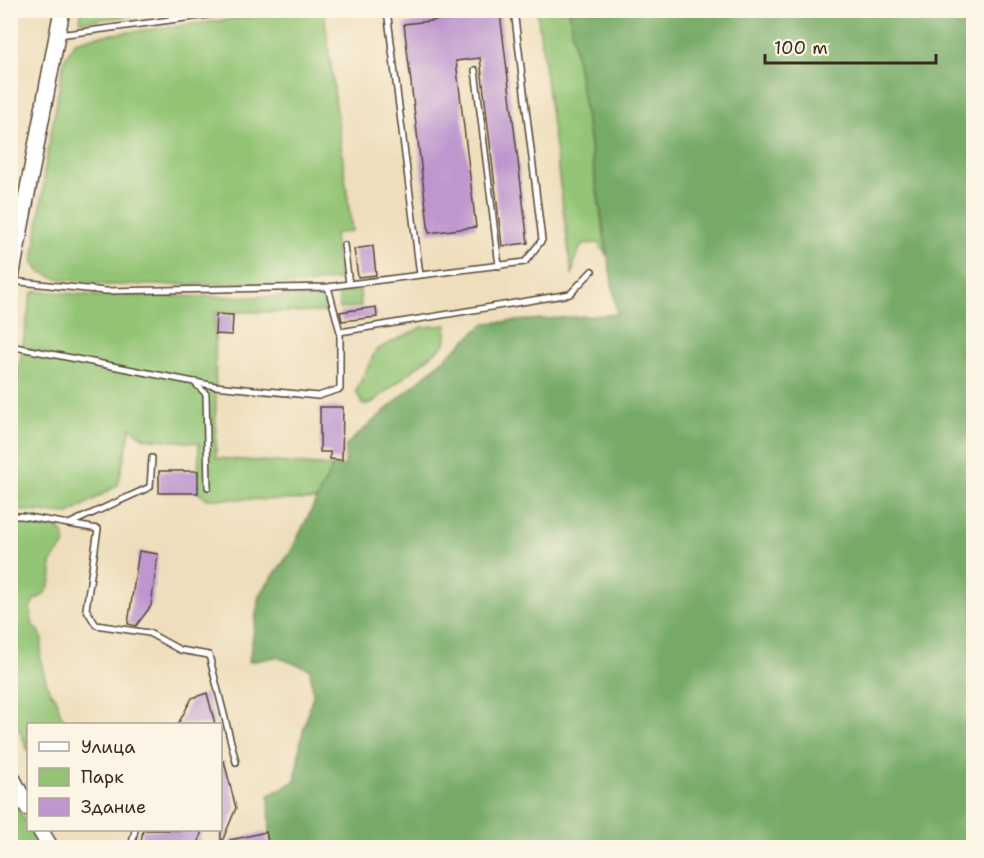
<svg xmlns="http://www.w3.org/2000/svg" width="984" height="858" viewBox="0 0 984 858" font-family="'Shantell Sans',sans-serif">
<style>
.green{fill:#93c474;stroke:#677749;stroke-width:1.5}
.forest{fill:#76aa66;stroke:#586a42;stroke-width:1.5}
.building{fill:#bd97ce}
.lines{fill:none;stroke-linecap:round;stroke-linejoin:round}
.lane-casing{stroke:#564536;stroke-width:8}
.secondary-casing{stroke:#564536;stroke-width:18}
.lane{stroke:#fff;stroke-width:5}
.secondary{stroke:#fff;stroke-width:15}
</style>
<rect width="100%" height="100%" fill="#fcf5e5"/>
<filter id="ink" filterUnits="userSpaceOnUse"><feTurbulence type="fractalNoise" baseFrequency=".0167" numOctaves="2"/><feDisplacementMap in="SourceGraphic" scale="12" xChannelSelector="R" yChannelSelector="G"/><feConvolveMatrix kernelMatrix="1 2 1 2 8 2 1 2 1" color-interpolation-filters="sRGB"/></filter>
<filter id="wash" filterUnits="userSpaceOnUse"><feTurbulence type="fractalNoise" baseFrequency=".008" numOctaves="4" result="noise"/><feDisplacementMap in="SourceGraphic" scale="24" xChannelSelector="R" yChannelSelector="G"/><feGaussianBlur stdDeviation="1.35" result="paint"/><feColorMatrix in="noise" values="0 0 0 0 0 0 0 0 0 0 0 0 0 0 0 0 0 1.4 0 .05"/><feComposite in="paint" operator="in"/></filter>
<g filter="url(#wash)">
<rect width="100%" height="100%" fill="#eedebc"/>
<path class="green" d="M305 10 324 11 352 231 334 234 339 279 305 284 106 285 56 278 40 272 33 261 44 185V173L64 60 75 42 97 36Z
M81 11H173L80 22Z
M537 11H569L607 256 598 243 582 244 575 260 572 276Z
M360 290 361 306 340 309 338 293Z
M36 291 101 296 323 297 327 310 324 312H215L216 458 333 466 317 500 208 499 198 493 199 443 144 438 131 427 118 485 69 514 11 510V417L31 295Z
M447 325 445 344 373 402 363 405 356 391 376 350 422 327Z
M11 523H27L59 528 64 536 65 544C61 550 52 558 51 564 50 570 52 568 52 574 51 586 45 596 34 600L30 608 33 627 40 632 42 641 40 659 47 685 50 692 56 698 61 715 66 722 71 724H28V751L16 722 11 695Z
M10 794 28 826V830H31L41 847H11Z"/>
<path class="forest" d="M569 11H973V847H273L270 835 269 795 295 781 301 739 313 695 310 669 276 657 249 662 259 595 290 553 333 466H345L346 445 485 323 617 314Z"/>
<g id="blocks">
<path class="building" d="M500 13 528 243 502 246 480 58 456 61 476 227 429 233 404 24Z
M373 246 376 275 358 277 354 249Z
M376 307 377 317 342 321 340 312Z
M216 314 233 315 232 335 215 334Z
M320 407H343L342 460 330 459V452H320Z
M159 471H198V493H159Z
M139 551 158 554 151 606 136 626 128 624Z
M207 693 215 724H178L192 698Z
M224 761 236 808 221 844 220 762Z
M143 830H202L197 848H140Z
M266 832 269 848H232L230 840Z"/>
</g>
</g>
<g filter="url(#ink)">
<use href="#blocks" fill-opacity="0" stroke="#564536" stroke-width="1.5"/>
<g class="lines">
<g class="lane-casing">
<path id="lane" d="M387 10 420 275
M170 20 176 10
M59 35 245 10
M475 70 499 266
M12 281 105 291 328 287 349 284 344 245
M349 284 525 262 542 240 514 10
M340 332 570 294 592 271
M10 346 194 382 206 394 208 487
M195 382 215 386 318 396 340 389V332L328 287
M10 516H22L98 529 86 609 96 625 149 633 180 650 209 655 236 762
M71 523 150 487 152 458
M212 846 213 848
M131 848 135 830"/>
</g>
<g class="secondary-casing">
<path id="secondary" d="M10 283 62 10
M10 774 28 808
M40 830 51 848"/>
</g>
<use href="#lane" class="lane"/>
<use href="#secondary" class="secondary"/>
</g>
</g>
<rect width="984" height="858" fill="none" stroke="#fcf5e5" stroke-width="36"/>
<rect x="27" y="723" width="195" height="108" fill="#fcf5e5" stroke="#afa495" stroke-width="1.5"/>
<rect x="39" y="742" width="30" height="9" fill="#ffffff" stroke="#afa495" stroke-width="1.5"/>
<text x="81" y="753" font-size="18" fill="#3b2a1e">Улица</text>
<rect x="39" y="768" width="30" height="18" fill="#93c474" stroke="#afa495" stroke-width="1.5"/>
<text x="81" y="783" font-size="18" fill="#3b2a1e">Парк</text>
<rect x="39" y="798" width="30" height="18" fill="#bd97ce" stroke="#afa495" stroke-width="1.5"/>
<text x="81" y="813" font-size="18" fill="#3b2a1e">Здание</text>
<path d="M765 54v9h171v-9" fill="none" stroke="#3b2a1e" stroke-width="3"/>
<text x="774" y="54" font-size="18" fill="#3b2a1e" stroke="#fcf5e5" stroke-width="4.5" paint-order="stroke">100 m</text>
</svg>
